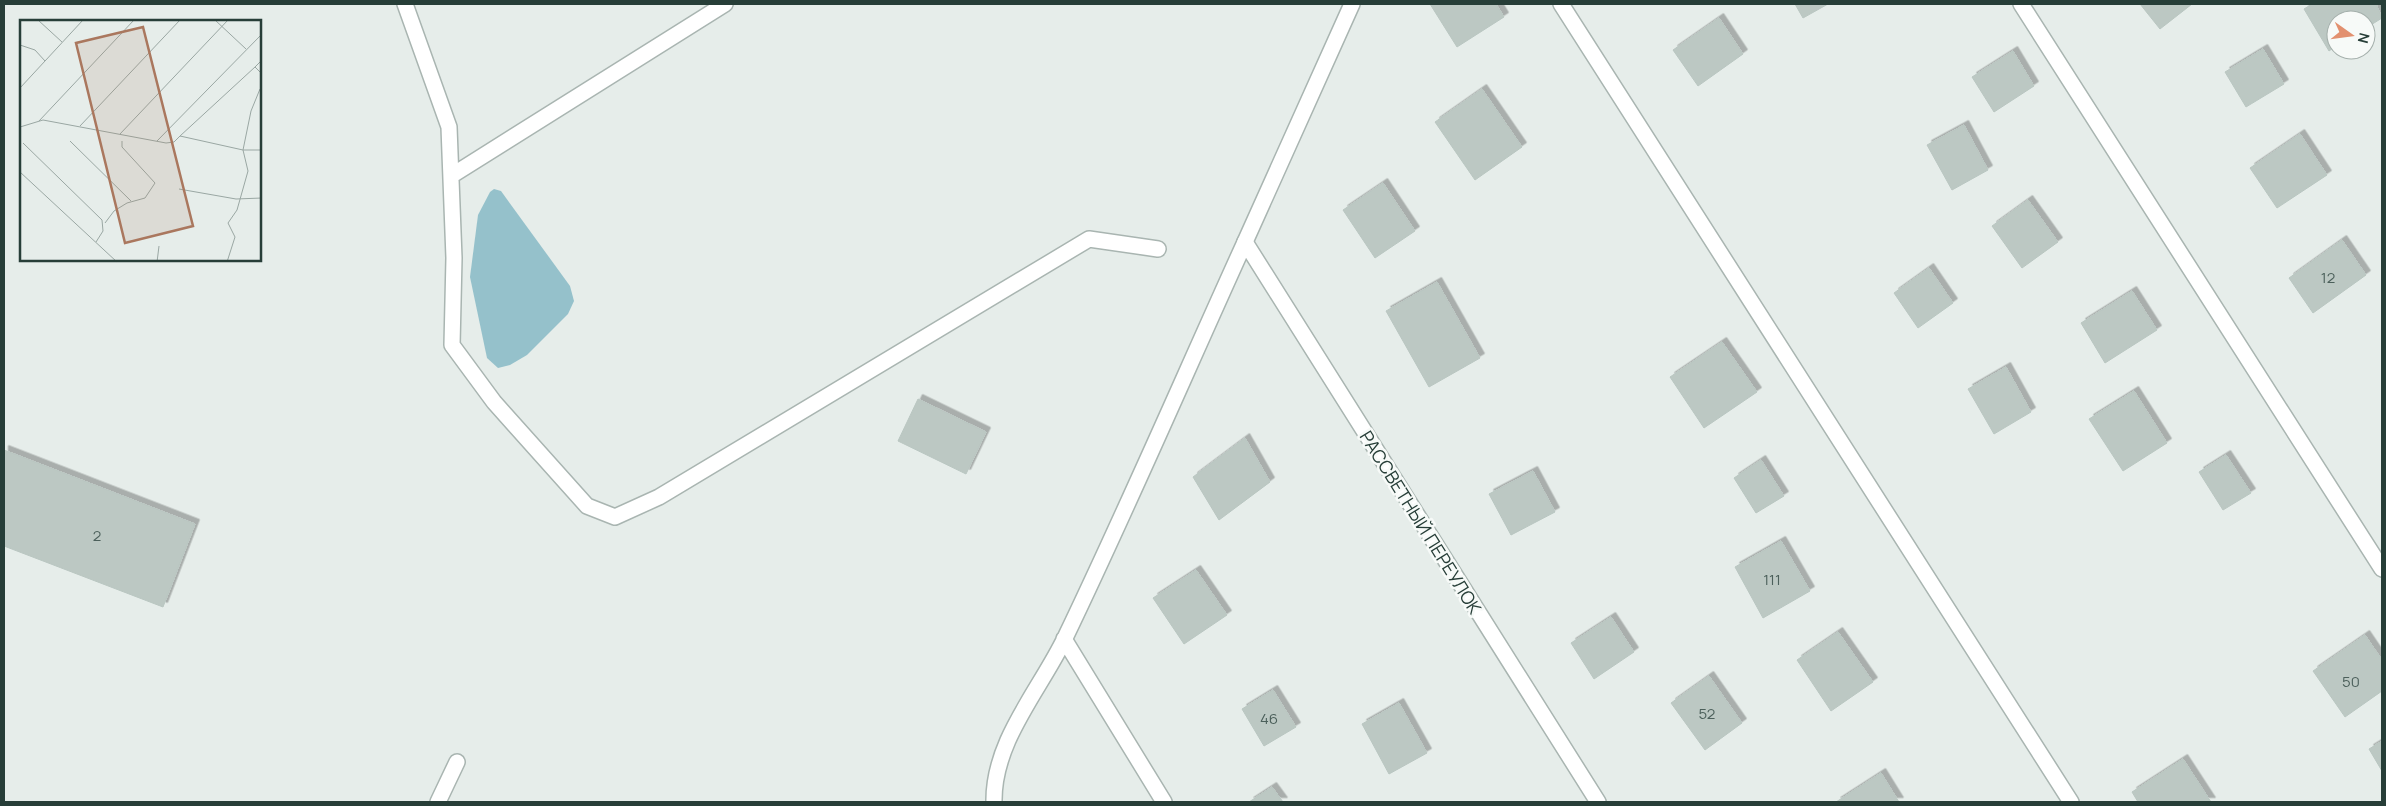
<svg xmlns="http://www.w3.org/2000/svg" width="2386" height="806" viewBox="0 0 2386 806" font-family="Manrope,sans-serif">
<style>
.water{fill:#95c1cb}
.building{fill:#bcc8c3;stroke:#b9c6c1;filter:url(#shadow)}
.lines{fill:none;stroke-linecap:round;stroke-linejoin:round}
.service-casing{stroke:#a9b5b1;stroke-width:18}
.minor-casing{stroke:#a9b5b1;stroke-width:18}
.service{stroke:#fff;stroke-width:15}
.minor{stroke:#fff;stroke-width:15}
.labels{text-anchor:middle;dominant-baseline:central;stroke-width:5;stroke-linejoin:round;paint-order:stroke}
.number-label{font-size:15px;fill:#4c605b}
.street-label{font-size:18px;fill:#273e38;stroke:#f7faf8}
.inset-road{fill:none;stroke:#9aa7a3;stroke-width:1}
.view{fill:#aa775e;fill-opacity:0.15;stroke:#aa775e;stroke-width:2.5}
.inset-edge{fill:none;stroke:#273e38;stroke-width:2.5}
</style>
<defs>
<filter id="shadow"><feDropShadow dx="4.5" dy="-4.5" stdDeviation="0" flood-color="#0004"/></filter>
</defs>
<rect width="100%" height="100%" fill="#e6edea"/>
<path class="water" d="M494 189 501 191 570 286 574 301 568 314 527 355 510 365 498 368 487 358 470 277 478 215 490 192Z"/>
<path class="building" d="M1430 4H1496L1504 17 1457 47Z
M1795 4H1828L1803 18Z
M2140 4H2192L2160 29Z
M2312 4H2376L2382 18 2366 28V20H2336V46L2329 51 2304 9Z
M1719 18 1743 54 1698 86 1673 50Z
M2263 49 2284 84 2246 107 2225 72Z
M2013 51 2034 86 1994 112 1972 77Z
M1482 89 1522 147 1475 180 1435 122Z
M1964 125 1988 170 1952 190 1927 145Z
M2300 134 2327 175 2277 208 2250 168Z
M1383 183 1415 231 1375 258 1343 210Z
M2028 200 2058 242 2022 268 1992 226Z
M2342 240 2366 275 2313 313 2289 278Z
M1929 268 1953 303 1918 328 1894 293Z
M1437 282 1480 358 1429 387 1386 311Z
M2132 291 2157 330 2105 363 2081 323Z
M1722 342 1757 392 1704 428 1670 377Z
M2006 367 2031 412 1994 434 1968 389Z
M2134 391 2167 443 2123 471 2089 419Z
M918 399 986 432 966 474 898 441Z
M1245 438 1270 482 1219 520 1193 477Z
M4 450 195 524 163 607 4 546Z
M2226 455 2251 493 2223 510 2199 472Z
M1761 460 1784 496 1756 513 1734 478Z
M1533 471 1555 512 1511 535 1489 494Z
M1781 541 1810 591 1763 618 1735 567Z
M1196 570 1227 615 1184 644 1153 598Z
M1611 617 1634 652 1594 679 1571 643Z
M1838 632 1873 682 1831 711 1797 660Z
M2365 635 2382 660V691L2345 717 2313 671Z
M1709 676 1742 723 1705 750 1671 703Z
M1273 690 1296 727 1264 746 1242 709Z
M1399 703 1427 753 1389 774 1362 724Z
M2382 741V771L2369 749Z
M2183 759 2211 802H2138L2132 792Z
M1881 773 1899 802H1836Z
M1272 787 1283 802H1249Z"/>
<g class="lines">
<g class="service-casing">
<path id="service" d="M405 4 449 127 454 258 452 345 494 402 587 506 615 517 659 497 1089 239 1158 249
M1561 4 2071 802
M2021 4 2382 569
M451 176 725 4
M1245 242 1598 802
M1064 639 1164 802
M438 802 457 762
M994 802C993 741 1040 690 1065 638 1128 507 1185 374 1245 242"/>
</g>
<g class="minor-casing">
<path id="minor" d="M1245 242 1352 4"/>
</g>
<use href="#service" class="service"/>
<use href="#minor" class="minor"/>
</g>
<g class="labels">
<g class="number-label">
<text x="2328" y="277">12</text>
<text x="97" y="535">2</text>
<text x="1772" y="579">111</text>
<text x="2351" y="681">50</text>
<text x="1707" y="713">52</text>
<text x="1269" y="718">46</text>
</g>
<g class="street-label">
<text transform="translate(1421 522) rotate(58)">РАССВЕТНЫЙ ПЕРЕУЛОК</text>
</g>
</g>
<g transform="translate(20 20)">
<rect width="241" height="241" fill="#e6edea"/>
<path class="inset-road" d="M18 0 42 22M195 0 226 29M0 25 15 30 25 41M242 40 235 47 242 54M0 68 63 0M19 101 114 0M60 106 160 0M0 107 23 100 146 123 154 122 160 116 223 130 231 91 240 69M100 114 208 0M160 116 235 47M50 121 111 181M137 121 242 14M3 123 82 200 83 211 76 222M0 152 97 242M159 169 216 179 242 178M85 203 94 191 107 183 125 178 135 163 102 127V121M137 242 139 226M207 242 215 217 208 203 217 190 228 151 223 130H242"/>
<path class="view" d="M123 7 173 206 105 223 56 23Z"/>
<rect width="241" height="241" class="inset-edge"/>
</g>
<rect width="2386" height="806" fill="none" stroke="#273e38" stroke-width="10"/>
<g transform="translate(2351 35) rotate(104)"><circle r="24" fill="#f7faf8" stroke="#a4afab"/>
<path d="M0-4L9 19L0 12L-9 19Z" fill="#e2906f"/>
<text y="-8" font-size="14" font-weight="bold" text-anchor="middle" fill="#273e38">N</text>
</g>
</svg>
